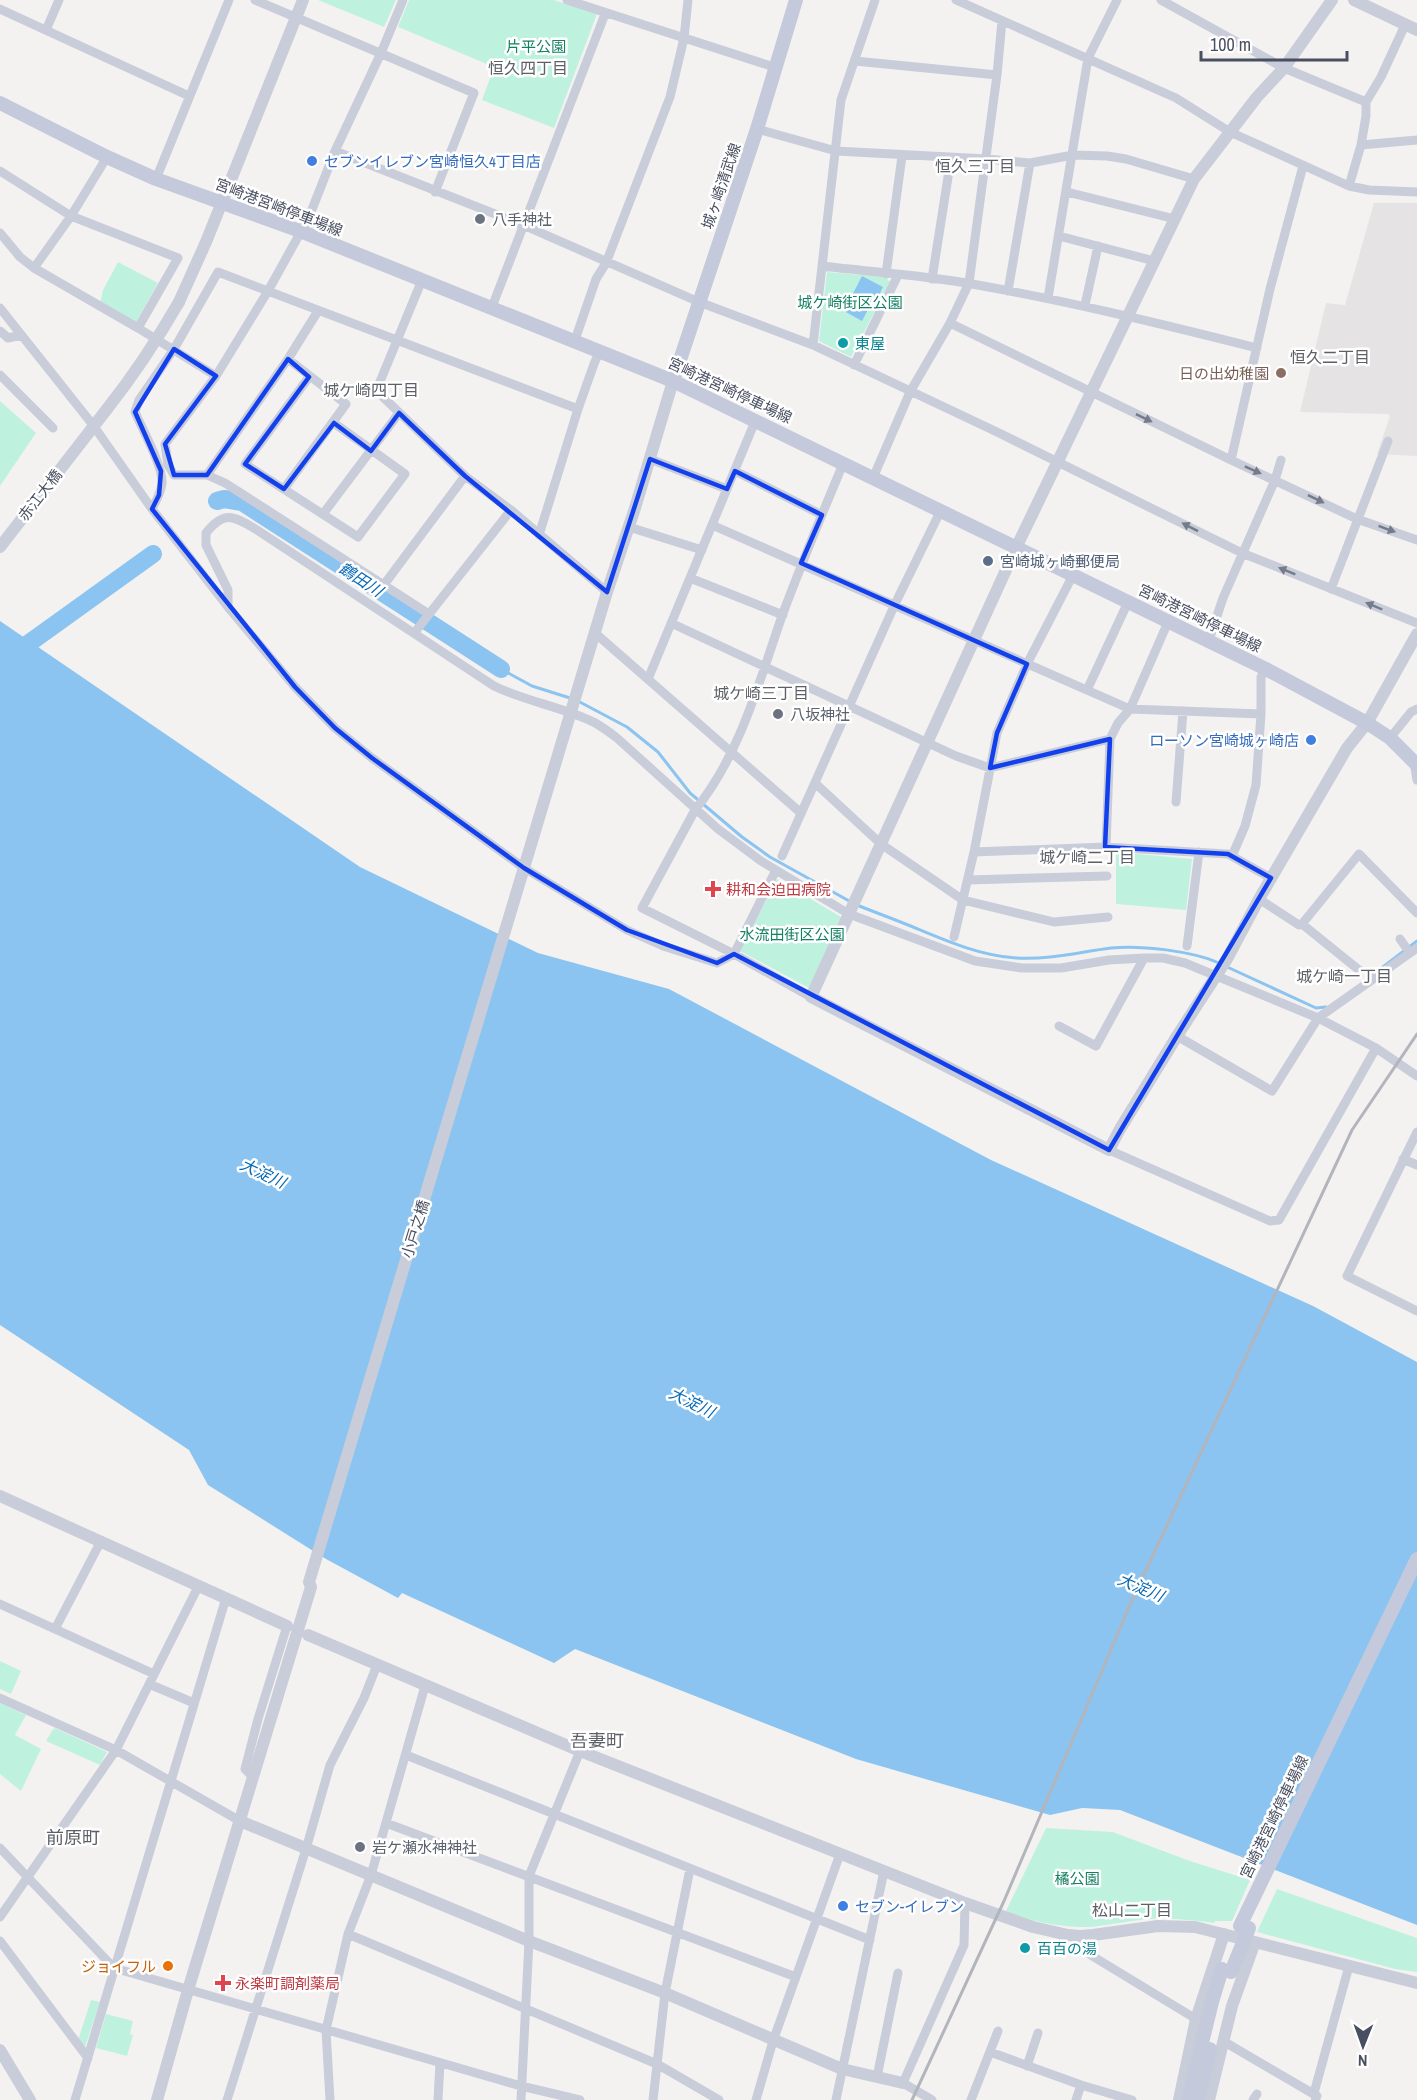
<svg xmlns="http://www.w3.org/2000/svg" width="1417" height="2100" viewBox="0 0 1417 2100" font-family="'Archivo Narrow','Noto Sans JP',sans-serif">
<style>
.education{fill:#e5e3e3}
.green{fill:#bff2de}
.water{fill:#8bc4f0}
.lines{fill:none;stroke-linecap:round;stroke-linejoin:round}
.stream{stroke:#8bc4f0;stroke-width:3}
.river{stroke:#8bc4f0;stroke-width:18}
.minor{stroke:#c8cdd9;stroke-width:9}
.tertiary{stroke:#c8cdd9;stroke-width:12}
.secondary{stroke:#c4cadb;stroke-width:14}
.rail{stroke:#b3b5bc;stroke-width:3}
.tertiary-bridge{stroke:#c8cdd9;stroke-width:12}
.secondary-bridge{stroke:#c4cadb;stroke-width:14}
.oneway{fill:#757b8a}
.marked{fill:none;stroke:#1240ed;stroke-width:4.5;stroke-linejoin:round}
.shop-dot{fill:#3f7fe0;stroke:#fff;stroke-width:2}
.worship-dot{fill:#6b7280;stroke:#fff;stroke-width:2}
.culture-dot{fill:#0f9aa8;stroke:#fff;stroke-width:2}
.education-dot{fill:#8d6e63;stroke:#fff;stroke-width:2}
.service-dot{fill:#5c6f8a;stroke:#fff;stroke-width:2}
.health-dot{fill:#e0444e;stroke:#fff;stroke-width:2}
.food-dot{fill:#e8710a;stroke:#fff;stroke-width:2}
.labels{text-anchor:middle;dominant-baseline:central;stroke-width:5;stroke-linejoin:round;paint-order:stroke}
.park-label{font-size:15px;fill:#148163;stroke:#fff}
.shop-label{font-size:15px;fill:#366cbe;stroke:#fff;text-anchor:start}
.street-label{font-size:15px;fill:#484f60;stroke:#fff}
.worship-label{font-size:15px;fill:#5b616d;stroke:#fff;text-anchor:start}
.culture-label{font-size:15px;fill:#0d838f;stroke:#fff;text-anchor:start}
.education-label{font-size:15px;fill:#785e54;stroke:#fff;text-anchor:end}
.service-label{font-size:15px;fill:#4e5e75;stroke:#fff;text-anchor:start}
.health-label{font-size:15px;fill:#be3a42;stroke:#fff;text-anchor:start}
.food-label{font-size:15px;fill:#c56008;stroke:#fff;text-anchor:end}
.neighbourhood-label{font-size:16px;fill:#5d6067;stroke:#fff}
.water-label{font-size:16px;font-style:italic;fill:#0669b5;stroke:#fff}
.quarter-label{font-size:18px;fill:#5d6067;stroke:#fff}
</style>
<rect width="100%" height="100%" fill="#f4f2f1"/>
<path class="education" d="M1374 203H1417V456L1377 454 1390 416 1388 414 1300 412 1326 303 1345 305Z"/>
<path class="green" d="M318 0H396L384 27Z
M409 0H554L597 14 554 128 482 100 494 67 398 27Z
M118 262 158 283 135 324 100 304 103 290Z
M827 272 886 277 890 282 851 357 819 341Z
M0 401 36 433 0 486Z
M1116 852 1192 859 1186 910 1116 904Z
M777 879 841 917 809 988 740 951Z
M0 1661 21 1671 11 1694 0 1689Z
M0 1703 26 1715 15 1735 41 1749 21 1791 0 1774Z
M55 1728 107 1752 100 1765 46 1741 52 1731Z
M1046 1828 1113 1832 1187 1860 1250 1880 1232 1921H1215L1214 1923C1193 1920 1172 1918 1150 1919 1131 1920 1111 1925 1091 1927 1064 1928 1031 1922 1006 1911Z
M1277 1889 1417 1938V1972L1395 1969 1257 1932Z
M91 2000 100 2002 85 2047 78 2040Z
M106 2014 133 2021 130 2034 133 2035 127 2056 96 2048Z"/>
<path class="water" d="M862 276 883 287 878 297 875 296 862 321 844 311Z
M0 621 360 867 538 953 669 989 991 1160 1313 1306 1417 1362V1925L1120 1810 1082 1808 1050 1815 856 1759 575 1649 554 1663 402 1593 398 1598 326 1559 208 1485 189 1450 0 1325Z"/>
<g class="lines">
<path class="stream" d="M501 669 532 686 570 698
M576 700 627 727 658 752 690 793 742 837 770 857 851 902
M857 905C874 912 891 918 908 925 942 939 979 956 1016 958 1049 960 1079 952 1111 948 1141 945 1192 951 1219 963
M1225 966 1316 1008 1326 1007
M1371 976 1417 941"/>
<path class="river" d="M217 501 224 499 242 502 501 669
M0 664 153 554"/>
<path class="minor" d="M255 0 474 93 435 192
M403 0 381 53 335 151 309 217 268 291 216 376 165 444 168 465 174 475H207L225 483 429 614
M567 0 777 68
M956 0 1176 98 1230 132 1349 186 1369 190 1417 192
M1161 0 1284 68 1366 102
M0 9 189 96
M46 30 59 0
M855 61 997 75
M757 129 836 151 987 159 1030 163 1073 155 1107 156 1126 159 1194 179
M1361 145 1417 140
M335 151 523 225 699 302 813 345 997 432 1242 553 1417 623
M0 171 71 216 178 258 138 328
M156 179 229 0
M1349 186 1361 145 1366 116V102L1381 77 1405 25
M1067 192 1175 219
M0 233 20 257 34 268 138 328 216 376
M1059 236 1154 261
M822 266C871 272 922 275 972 284 1068 301 1162 324 1257 348
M34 268 71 216 107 157
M886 274 902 156
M932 279 951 158
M422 280 379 384 383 397 465 476 511 510 607 592
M1008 291 1030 163
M1048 298 1088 58 1117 0
M1085 305 1098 246
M492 307 605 14
M0 308 93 425 152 509 228 607 295 687 335 728 372 758 524 868 627 930 663 946 717 963 734 954 776 870
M950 323 1231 460 1357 519 1417 540
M0 331 8 338 21 335
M575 340 596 279 606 263 670 97 684 38 688 0
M813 345 841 100 875 0
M854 365 898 275
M0 375 53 428
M309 377 245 464 358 537 405 474 334 423
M650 459 727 489
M1231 460 1270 289 1303 166
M735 471 822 515
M207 475 288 359 318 311
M873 478 910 392 950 323 969 283 997 75 1002 21
M284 489 346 404 288 359
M152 509C156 501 161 493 162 483 163 466 142 429 135 412L139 400 174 349 218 272 578 409
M323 514 399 413
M712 525 1130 709 1261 714
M629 527 702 550
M539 535 578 409 594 364 600 350
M690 578 783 615
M383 586 465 476
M1331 589 1388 441
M228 607V590L206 545V533C225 509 235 517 257 530L494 686C525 701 558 706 589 720 599 724 608 731 617 738L718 829 761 861 849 914 975 961 1022 968H1061L1109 960 1144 958H1163L1185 963 1318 1018 1376 1048 1417 1076
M671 623 956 756 990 768 1110 739
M415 632 511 510
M595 633 801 813
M1209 640 1223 598 1275 480 1281 460
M648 679 756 419
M1087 690 1128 602
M1390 738 1411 712 1417 709
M1414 761 1417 780
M815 783 881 844 963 900 1054 922 1108 917
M1176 802 1183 711
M1106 847 1110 739 1118 723 1130 709 1168 622
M974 852 1106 847 1228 854 1271 878
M782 856 895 604 940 512
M1232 856 1245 826 1256 785 1261 714V677L1266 669
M968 880 1107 876
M1259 899 1299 925 1302 924 1359 854 1417 913
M1302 924 1359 970
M954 937 974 852 997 733 1027 664 1073 575
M1400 939 1410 953
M1187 946 1199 852
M811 997 734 954 642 908 695 810C740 755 759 682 782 616 801 565 822 514 843 464
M1059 1026 1096 1046 1144 958
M1177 1036 1272 1091 1318 1018 1417 948
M1417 1132 1347 1276 1417 1311
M1109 1150 1270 1221 1279 1220 1376 1048
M1403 1159 1417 1165
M0 1604 154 1674
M55 1629 101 1541
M149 1684 194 1703
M0 1698 116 1750 240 1821
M406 1755 870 1940
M252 1776 245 1769 258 1719 287 1626
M386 1823 796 1977
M0 1848 114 1968 521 2086 580 2100
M0 1917 116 1750 199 1585
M348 1934 657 2064 719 2100
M1080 1936 1084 1951 1196 2019
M0 1941 88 2058
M1059 1946 1068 1935
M1223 2041 1317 2096
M990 2052 1081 2085 1132 2100
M1027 2066 1038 2033
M877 2077 898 1973
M75 2100 226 1598
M227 2100 306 1849 330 1765 364 1698 377 1665
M330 2100 326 2030 348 1934 371 1875 425 1686
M438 2100 440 2063
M521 2100 529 1941V1876L580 1751
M653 2100 665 1993 690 1869
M756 2100 773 2041 840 1854
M836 2100 884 1871
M932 2100 903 2083 964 1945 965 1903
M971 2100 998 2031
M1076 2100 1081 2085
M1253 2100 1257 2094
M1316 2100 1314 2093 1349 1966"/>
<path class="tertiary" d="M1332 0 1284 68 1257 97 1194 179 1016 548 811 997 1109 1150 1120 1129 1177 1036 1227 959 1259 899 1347 748 1367 723 1417 634
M1354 0 1417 30
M179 302 206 242 303 0
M0 547 107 409
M0 1496 287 1626
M308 1635 580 1751 965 1903 1033 1927 1068 1935 1080 1936 1093 1935 1158 1926 1195 1927 1417 1983
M240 1821 529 1941 665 1993 842 2069 903 2083
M0 2050 30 2100
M157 2100 188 1990 311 1587 309 1582 607 592 635 508 673 381
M1179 2100 1196 2019 1224 1934
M1209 2100 1232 2006 1255 1942"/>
<path class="secondary" d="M0 103 107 157 156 179 300 231 673 381 1266 669 1367 723 1390 738 1417 765
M673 381 757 129 796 0
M1240 1926 1417 1559
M1188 2100 1212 2002 1222 1969
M1198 2100 1210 2049"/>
<path class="rail" d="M912 2100 1004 1901 1132 1600 1352 1130 1417 1034"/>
<path class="tertiary-bridge" d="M107 409C134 375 157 340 179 302"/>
<path class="secondary-bridge" d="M1231 1972 1249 1928"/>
</g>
<defs><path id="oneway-solid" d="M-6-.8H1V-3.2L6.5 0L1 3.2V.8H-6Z" transform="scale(1.5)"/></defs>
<g class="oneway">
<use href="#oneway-solid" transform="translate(1144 418) rotate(26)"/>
<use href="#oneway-solid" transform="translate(1253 470) rotate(24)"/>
<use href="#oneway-solid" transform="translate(1316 499) rotate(26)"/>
<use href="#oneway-solid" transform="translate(1190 527) rotate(-153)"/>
<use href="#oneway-solid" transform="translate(1387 529) rotate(20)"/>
<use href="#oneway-solid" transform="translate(1287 571) rotate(-158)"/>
<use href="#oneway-solid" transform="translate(1374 606) rotate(-157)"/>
</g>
<path class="marked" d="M174 349 216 376 165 444 174 475H207L288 359 309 377 245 464 284 489 334 423 371 451 399 413 465 476 607 592 650 459 727 489 735 471 822 515 801 563 1027 664 997 733 990 768 1110 739 1105 847 1228 854 1271 878 1109 1150 734 954 717 963 627 930 524 868 372 758 335 728 295 687 152 509 159 495 161 471 135 412Z"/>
<g class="shop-dot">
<circle cx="312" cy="161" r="6"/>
<circle cx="1311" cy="740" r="6"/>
<circle cx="843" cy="1906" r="6"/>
</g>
<g class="worship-dot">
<circle cx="480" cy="219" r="6"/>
<circle cx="778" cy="714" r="6"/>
<circle cx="360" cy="1847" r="6"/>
</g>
<g class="culture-dot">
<circle cx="843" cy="343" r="6"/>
<circle cx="1025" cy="1948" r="6"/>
</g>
<circle class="education-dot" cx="1281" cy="373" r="6"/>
<circle class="service-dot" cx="988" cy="561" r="6"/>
<g class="health-dot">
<path d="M710 880h6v6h6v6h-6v6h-6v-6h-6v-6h6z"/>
<path d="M220 1974h6v6h6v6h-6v6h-6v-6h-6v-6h6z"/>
</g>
<circle class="food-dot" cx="168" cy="1966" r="6"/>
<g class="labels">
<g class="park-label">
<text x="536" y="46">片平公園</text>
<text x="850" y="302">城ケ崎街区公園</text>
<text x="792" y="934">水流田街区公園</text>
<text x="1077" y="1878">橘公園</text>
</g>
<g class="shop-label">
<text x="324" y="161">セブンイレブン宮崎恒久4丁目店</text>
<text x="1299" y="740" text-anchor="end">ローソン宮崎城ヶ崎店</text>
<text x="855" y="1906">セブン-イレブン</text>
</g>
<g class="street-label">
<text transform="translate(721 186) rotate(-71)">城ヶ崎清武線</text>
<text transform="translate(279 207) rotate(21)">宮崎港宮崎停車場線</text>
<text transform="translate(730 390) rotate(25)">宮崎港宮崎停車場線</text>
<text transform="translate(40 495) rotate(-52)">赤江大橋</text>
<text transform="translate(1200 618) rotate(26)">宮崎港宮崎停車場線</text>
<text transform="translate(415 1229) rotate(-73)">小戸之橋</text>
<text transform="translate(1274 1817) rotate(-64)">宮崎港宮崎停車場線</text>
</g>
<g class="worship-label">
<text x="492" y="219">八手神社</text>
<text x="790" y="714">八坂神社</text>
<text x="372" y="1847">岩ケ瀬水神神社</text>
</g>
<g class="culture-label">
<text x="855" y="343">東屋</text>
<text x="1037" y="1948">百百の湯</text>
</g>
<g class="education-label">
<text x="1269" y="373">日の出幼稚園</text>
</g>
<g class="service-label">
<text x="1000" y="561">宮崎城ヶ崎郵便局</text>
</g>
<g class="health-label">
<text x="726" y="889">耕和会迫田病院</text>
<text x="235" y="1983">永楽町調剤薬局</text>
</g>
<g class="food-label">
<text x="156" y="1966">ジョイフル</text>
</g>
<g class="neighbourhood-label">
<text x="528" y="68">恒久四丁目</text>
<text x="975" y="166">恒久三丁目</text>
<text x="1330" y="357">恒久二丁目</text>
<text x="371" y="390">城ケ崎四丁目</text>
<text x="761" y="693">城ケ崎三丁目</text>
<text x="1087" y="857">城ケ崎二丁目</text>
<text x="1344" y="976">城ケ崎一丁目</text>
<text x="1132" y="1910">松山二丁目</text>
</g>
<g class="water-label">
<text transform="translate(361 579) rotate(33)">鶴田川</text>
<text transform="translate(263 1173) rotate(25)">大淀川</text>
<text transform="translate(692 1402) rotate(26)">大淀川</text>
<text transform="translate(1141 1587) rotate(23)">大淀川</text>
</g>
<g class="quarter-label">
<text x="597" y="1740">吾妻町</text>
<text x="73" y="1837">前原町</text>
</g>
</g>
<g transform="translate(1363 2046) rotate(181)" stroke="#ffffff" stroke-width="4.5" paint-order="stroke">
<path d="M0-4.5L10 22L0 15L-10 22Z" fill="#484f60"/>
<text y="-9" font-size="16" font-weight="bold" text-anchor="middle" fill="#484f60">N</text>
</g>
<path d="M1201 51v9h146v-9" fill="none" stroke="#484f60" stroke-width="3"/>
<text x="1210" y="51" font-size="18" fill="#484f60" stroke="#ffffff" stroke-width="4.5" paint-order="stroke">100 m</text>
</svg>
